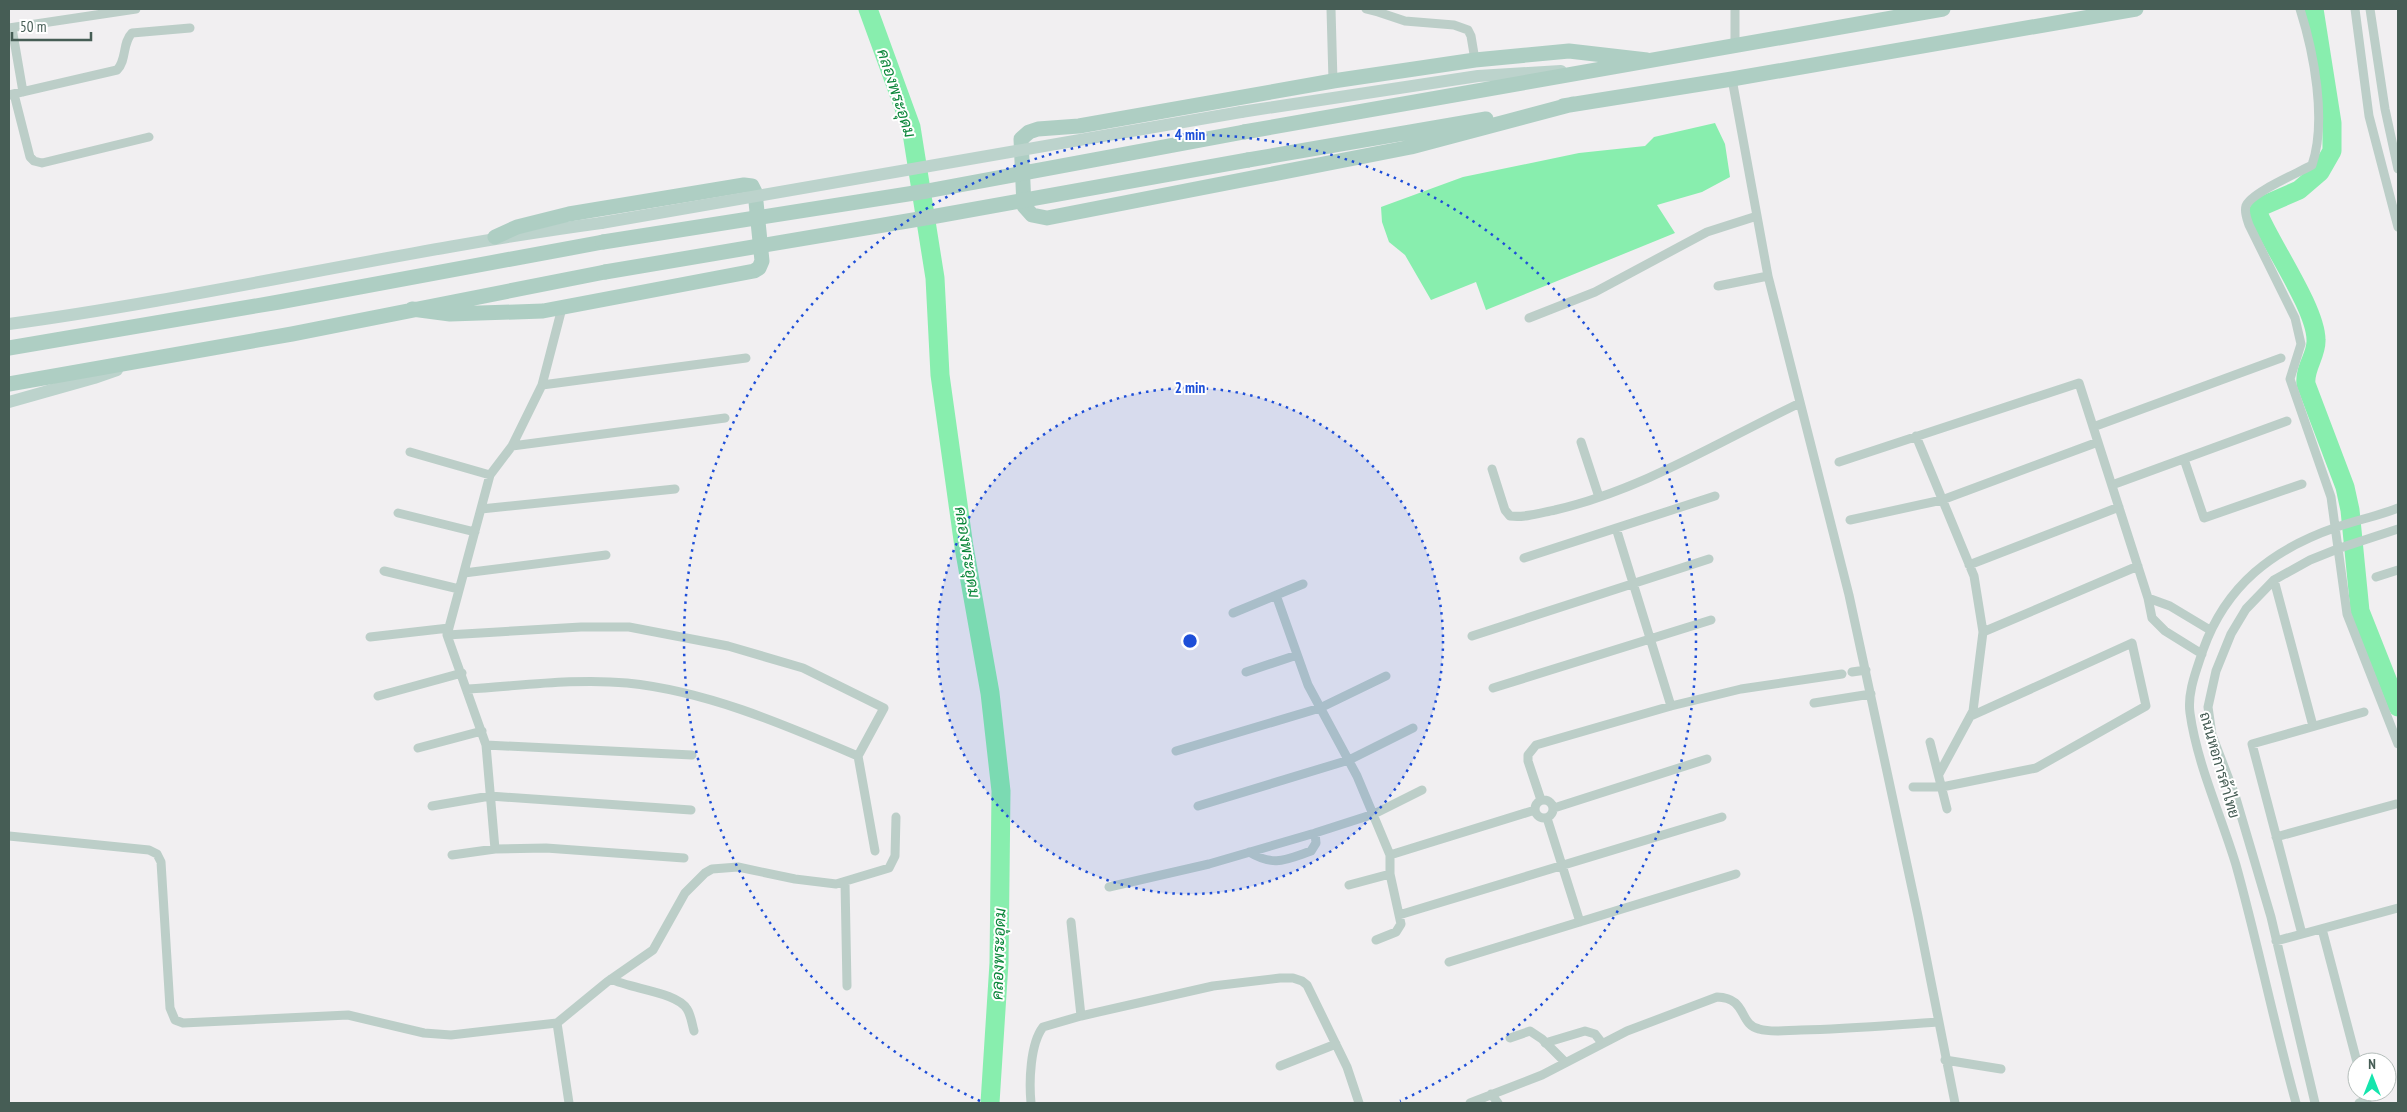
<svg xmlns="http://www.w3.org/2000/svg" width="2407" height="1112" viewBox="0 0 2407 1112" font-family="'PT Sans Narrow',Sarabun,sans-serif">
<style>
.water{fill:#88eeae}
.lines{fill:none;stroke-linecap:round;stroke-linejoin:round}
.river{stroke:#88eeae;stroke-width:19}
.minor{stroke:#bccec8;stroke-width:9}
.secondary{stroke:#bcd3cc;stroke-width:12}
.primary{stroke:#aecec3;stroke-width:15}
.secondary-bridge{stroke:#bcd3cc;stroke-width:12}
.primary-bridge{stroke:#aecec3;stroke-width:15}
.ring{fill:none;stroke:#1d4ed8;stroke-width:2.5;stroke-dasharray:2.5 5}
.labels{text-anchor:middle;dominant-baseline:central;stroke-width:4;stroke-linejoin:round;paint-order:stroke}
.street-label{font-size:15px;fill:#465d55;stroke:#fff}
.water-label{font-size:16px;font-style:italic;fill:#0b863a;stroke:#fff}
.centre{fill:#1d4ed8;stroke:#fff;stroke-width:2.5}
.ring-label{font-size:15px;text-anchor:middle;font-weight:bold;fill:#1d4ed8;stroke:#fff;stroke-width:4;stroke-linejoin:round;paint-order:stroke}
</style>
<rect width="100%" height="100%" fill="#f1eff1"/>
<path class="water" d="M1715 123 1725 144 1730 177 1702 192 1657 205 1675 233 1486 310 1476 282 1431 300 1405 255 1389 242 1382 222 1381 207 1463 177 1579 153 1645 146 1654 137Z"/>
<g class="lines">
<path class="river" d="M868 9 911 127 935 278 940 375 964 547 990 693 1001 791 999 963 990 1103
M2314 9 2332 123V151L2320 172 2299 190 2260 207 2258 213C2271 245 2316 309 2316 340 2317 355 2304 368 2306 384L2345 487 2350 510 2360 611 2398 707"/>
<path class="minor" d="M1331 9 1333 81
M1366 9 1378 12
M1379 9 1378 12 1405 21 1454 25 1468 30 1471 36 1475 60
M1735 9V45
M2300 9C2314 53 2327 121 2312 165 2298 173 2250 193 2246 206 2244 212 2247 219 2249 225L2295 318 2301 344 2290 379 2331 497 2347 614 2398 744
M2355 9 2369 116 2398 227
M2370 9 2385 109 2398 169
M9 28 136 9
M12 28 23 92
M1732 79 1768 276 1849 595 1918 916 1955 1103
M14 94 30 157 34 161 42 163 149 137
M9 95 117 70C127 60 122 43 132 33L190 28
M1718 286 1768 276
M1529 318 1595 292 1707 232 1757 216
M542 385 746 358
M2093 427 2281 358
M1916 436 1974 576 1983 632 1973 711 1939 774
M1581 442 1599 497
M512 446 725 418
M410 452 490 475
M2184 459 2204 518 2302 484
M1839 462 2079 383 2148 598
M1492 469 1505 510 1510 516C1525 518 1540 513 1555 510 1642 490 1720 441 1800 403
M2112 485 2287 421
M481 509 675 489
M398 513 475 532
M1850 520 1942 500 2098 442
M1616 528 1671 706
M1524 558 1715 496
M1969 565 2119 507
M384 571 459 589
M464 573 606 555
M2376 577 2398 570
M2274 580 2313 726
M1276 595 1308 685 1357 776 1390 855V874L1401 924 1396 932 1376 940
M1233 613 1303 584
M1983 632 2138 566
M447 635 581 627H629L728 646 803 668 884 708 858 756 875 851
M1472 636 1709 559
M370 637 449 628
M2202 654 2165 631 2152 618 2148 598 2170 606 2210 630
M1246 672 1297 655
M1852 672 1866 670
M1493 688 1711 620
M468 689C520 686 575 678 627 683 707 691 785 725 858 756
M378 696 462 673
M1814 703 1871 694
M1930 742 1947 809
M486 745 692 755
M418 748 482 731
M1176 751 1320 708 1386 676
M1913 787H1942L2036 768 2146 706 2132 643 1971 716
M1535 809a9 9 0 1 1 18 0a9 9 0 1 1-18 0Z
M1541 800 1528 761V755L1536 745 1671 706 1741 689 1842 674
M432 806 490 796 691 810
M1198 806 1349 760 1413 728
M1554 808 1707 759
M1547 818 1580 922
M9 836 149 850 157 854 161 862 170 1008 175 1020 183 1023 348 1015 424 1033 451 1035 557 1023 607 982 653 950 685 893 705 873 712 869 738 867 795 879 836 884 889 868 895 856 896 817
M2276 837 2396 804
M495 849 486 745 447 635 490 475 512 446 542 385 562 308
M1249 852C1274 867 1285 860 1311 851L1316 843 1315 833
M452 855 495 849 546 848 684 858
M1390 855 1535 810
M845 882 847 986
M1349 885 1390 874
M1109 887 1209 864 1315 833 1374 814 1422 790
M1399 915 1722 817
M1071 922 1081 1016
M2322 929 2357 1062
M2302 934 2252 744 2364 712
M2276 941 2398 908
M1449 962 1736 874
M611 979C631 989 677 992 687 1009 691 1015 692 1024 694 1031
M557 1023 569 1103
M1510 1038 1530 1031 1542 1039 1565 1062
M1545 1043 1585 1031 1595 1034 1602 1043
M1945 1060 2001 1069
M1280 1066 1336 1044
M1491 1094 1498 1103
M1031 1103C1029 1082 1030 1044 1043 1027L1081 1016 1213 986 1280 978H1293L1302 981 1307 985 1347 1067 1359 1103
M1470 1103 1542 1075 1627 1031 1717 997C1748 998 1738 1024 1759 1029 1772 1033 1788 1030 1801 1030 1847 1029 1892 1025 1938 1022
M2296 1103C2274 1024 2258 944 2236 865 2221 815 2197 764 2190 713 2187 692 2197 669 2203 650 2226 585 2273 549 2337 527 2357 520 2378 516 2398 508
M2315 1103 2271 917 2235 795 2212 735 2208 707 2216 671 2231 634 2246 609 2274 580 2310 560 2340 548 2398 529
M2359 1103 2367 1100 2365 1092"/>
<path class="secondary" d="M1241 112 1478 76 1561 71
M9 324C207 297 402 250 601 223
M9 402 94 378 117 370"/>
<path class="primary" d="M1573 104 1411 147 1047 218 1032 215 1024 206 1021 139 1029 132 1038 129 1079 126 1333 81 1475 60 1569 51 1647 60
M1563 106 1732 79 2136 9
M1244 132 1943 9
M1248 160 1486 119
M412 309 450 314 543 311 754 271 759 268 762 261 755 192 752 186 744 185 569 214 517 227 495 237
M9 348 279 302 603 242
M9 384 292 334 605 272"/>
<path class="secondary-bridge" d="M601 223 1241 112"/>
<path class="primary-bridge" d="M603 242 927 191 1244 132
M605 272 931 217 1248 160"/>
</g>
<circle cx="1190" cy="641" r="253" fill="#1d4ed8" fill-opacity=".12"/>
<g class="ring">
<circle cx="1190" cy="641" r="253"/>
<path d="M980 1101A506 506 0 1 1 1400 1101"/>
</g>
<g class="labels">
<g class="street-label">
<text transform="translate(2220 765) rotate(74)">ถนนหอการค้าไทย</text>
</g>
<g class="water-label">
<text transform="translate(897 93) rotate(72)">คลองพระอุดม</text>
<text transform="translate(968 552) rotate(81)">คลองพระอุดม</text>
<text transform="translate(998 954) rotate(-88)">คลองพระอุดม</text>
</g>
</g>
<circle cx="1190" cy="641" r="8" class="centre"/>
<g class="ring-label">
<text x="1190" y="140">4 min</text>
<text x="1190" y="393">2 min</text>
</g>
<rect width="2407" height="1112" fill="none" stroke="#465d55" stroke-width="20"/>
<g transform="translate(2372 1077)"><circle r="24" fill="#ffffff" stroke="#b5bebb"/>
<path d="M0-4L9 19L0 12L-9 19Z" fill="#15e5ad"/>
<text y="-8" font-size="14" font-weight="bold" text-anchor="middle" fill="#465d55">N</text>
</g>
<path d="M12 32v8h79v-8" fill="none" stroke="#465d55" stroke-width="2.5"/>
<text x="20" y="32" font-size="15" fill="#465d55" stroke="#ffffff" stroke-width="4" paint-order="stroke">50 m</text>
</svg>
